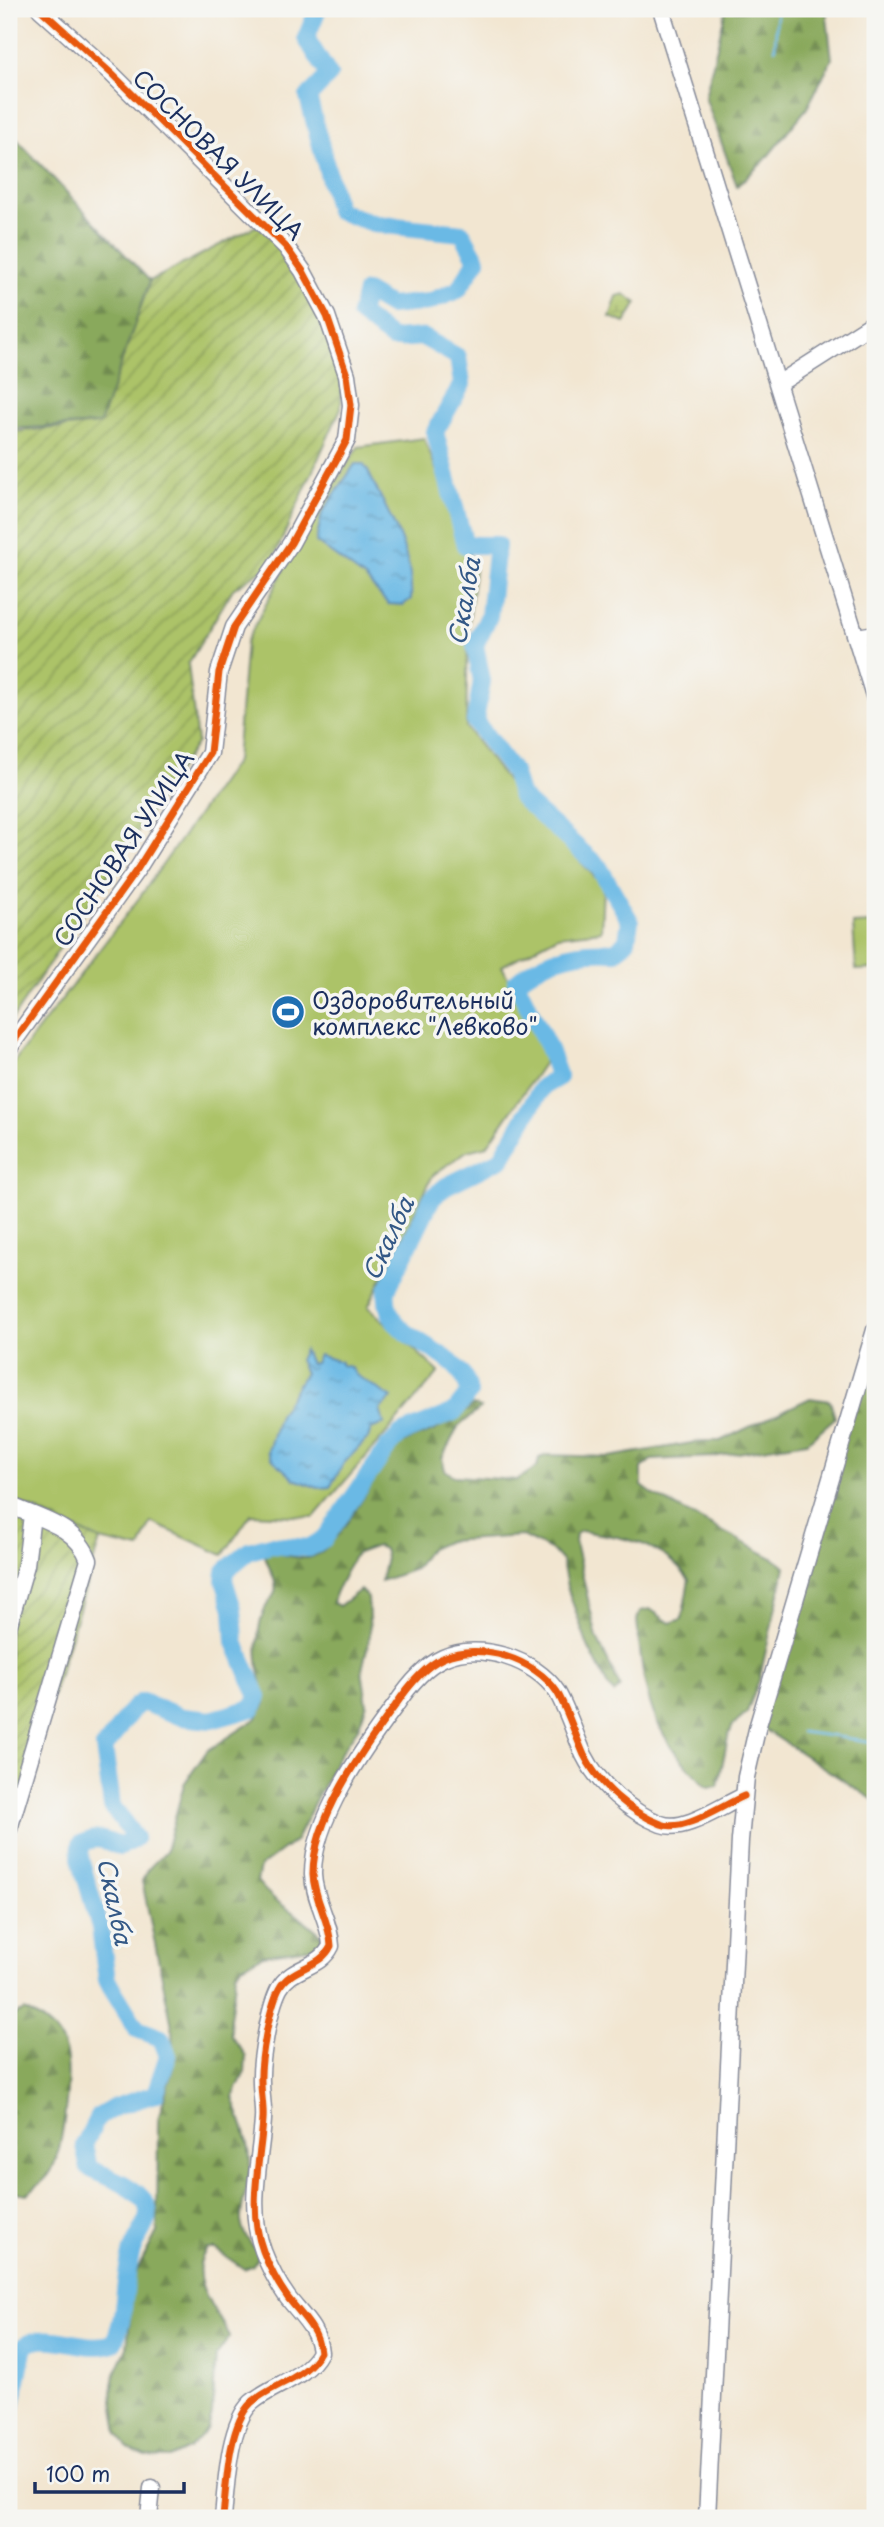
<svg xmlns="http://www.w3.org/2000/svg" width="884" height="2527" viewBox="0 0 884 2527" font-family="'Playpen Sans',sans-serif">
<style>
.forest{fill:url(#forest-firs);stroke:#526c5d;stroke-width:2}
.wetland{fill:url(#wetland-marsh);stroke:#647963;stroke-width:2}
.garden{fill:url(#garden-furrows);stroke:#647963;stroke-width:2}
.pitch{fill:#acc368;stroke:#647963;stroke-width:2}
.water{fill:url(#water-ripples);stroke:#4374a2;stroke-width:2}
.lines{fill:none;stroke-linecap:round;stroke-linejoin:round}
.stream{stroke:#6bb9e5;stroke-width:2.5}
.river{stroke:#6bb9e5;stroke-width:18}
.minor-casing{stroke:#868a98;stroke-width:19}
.minor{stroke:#fff;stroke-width:16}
.cycleway-casing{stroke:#f6f6f2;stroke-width:11}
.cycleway{stroke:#e8590c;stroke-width:7}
.labels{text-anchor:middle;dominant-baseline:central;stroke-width:7;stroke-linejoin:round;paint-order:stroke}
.street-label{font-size:23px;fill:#1b2f5e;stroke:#f6f6f2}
.poi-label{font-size:23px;fill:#1b2f5e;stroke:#f6f6f2;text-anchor:start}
.water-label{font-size:24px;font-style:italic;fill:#335886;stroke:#f6f6f2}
</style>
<defs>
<pattern id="forest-firs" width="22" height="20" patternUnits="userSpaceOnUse" patternTransform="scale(1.75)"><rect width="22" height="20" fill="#89a95c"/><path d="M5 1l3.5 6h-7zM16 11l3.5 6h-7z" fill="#6f8a4f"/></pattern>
<pattern id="wetland-marsh" width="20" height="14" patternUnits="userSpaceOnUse" patternTransform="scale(1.75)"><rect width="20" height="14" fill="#acc368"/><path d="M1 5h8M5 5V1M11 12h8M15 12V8" fill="none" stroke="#8b9f59"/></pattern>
<pattern id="garden-furrows" width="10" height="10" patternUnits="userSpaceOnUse" patternTransform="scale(1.75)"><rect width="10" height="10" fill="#acc368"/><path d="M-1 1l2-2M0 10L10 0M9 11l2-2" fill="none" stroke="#8b9f59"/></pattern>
<pattern id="water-ripples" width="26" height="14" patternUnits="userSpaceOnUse" patternTransform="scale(1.75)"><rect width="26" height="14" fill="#6bb9e5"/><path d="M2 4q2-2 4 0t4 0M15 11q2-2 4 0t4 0" fill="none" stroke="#5797bd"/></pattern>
</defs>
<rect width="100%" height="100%" fill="#f6f6f2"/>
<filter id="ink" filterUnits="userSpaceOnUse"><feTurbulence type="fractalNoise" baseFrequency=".0143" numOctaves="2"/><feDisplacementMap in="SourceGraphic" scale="14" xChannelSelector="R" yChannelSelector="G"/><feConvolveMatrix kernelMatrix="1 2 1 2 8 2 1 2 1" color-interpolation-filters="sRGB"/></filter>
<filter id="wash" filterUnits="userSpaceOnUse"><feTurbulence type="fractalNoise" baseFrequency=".00686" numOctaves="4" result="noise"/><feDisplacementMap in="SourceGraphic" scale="28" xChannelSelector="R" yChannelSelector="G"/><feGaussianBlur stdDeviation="1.57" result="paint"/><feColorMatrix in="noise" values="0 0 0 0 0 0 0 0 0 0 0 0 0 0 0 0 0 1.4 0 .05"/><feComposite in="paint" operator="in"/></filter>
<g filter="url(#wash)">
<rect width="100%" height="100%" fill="#f2e6d1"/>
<path class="forest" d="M726 9H826L832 59 807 108 764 161 737 186 705 97Z
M9 131 150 281 100 424 9 429Z
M875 1330V1801L758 1725Z
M810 1398 830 1401 835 1418 807 1442 712 1457 651 1460 642 1468V1486L654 1495 773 1558 785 1567 759 1681 747 1712 733 1725 728 1737 718 1786 708 1787C649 1733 644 1696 637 1620L640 1611 650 1609 670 1623 682 1619 689 1580C660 1541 626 1538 581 1531L576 1534 575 1543 597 1638 620 1687 614 1693 609 1688 587 1644 567 1587 562 1561 553 1551 522 1536 448 1541 428 1550 415 1569 381 1581 386 1558 384 1549 377 1546 355 1554 335 1593 333 1603 339 1606 360 1590 368 1598 370 1635 362 1670 367 1704 358 1728 336 1760 296 1840 260 1867 257 1881C278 1908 302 1914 323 1937L322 1946 263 1955 242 1966 236 1974 230 2019 231 2035 246 2056 245 2072 233 2097C240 2118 249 2138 250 2160 253 2195 223 2221 258 2250V2258L252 2266 244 2269 215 2249H207C185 2276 217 2313 230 2336L216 2356 212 2414 208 2429 189 2449 170 2458 146 2457 127 2448 118 2433 112 2392 115 2374 127 2348 134 2276 157 2232 158 2119 173 2067 172 2026 142 1881 150 1867 166 1851 184 1784 207 1751 256 1719 265 1703C259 1672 252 1642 264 1611 266 1604 273 1598 275 1592 278 1581 267 1566 265 1555L269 1551C280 1553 296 1559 307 1558 339 1554 375 1469 398 1447 410 1436 424 1436 437 1429 449 1422 461 1413 473 1405L481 1408 458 1427 442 1458 445 1470 454 1476 517 1480 537 1467 539 1458 548 1455 609 1457 703 1441H720Z
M24 2010C41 2018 59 2030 65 2050 72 2073 63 2145 53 2167 49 2179 36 2186 27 2194L9 2191V2024L14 2015Z"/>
<path class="wetland" d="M624 294 637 303 625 323 610 317 617 296Z"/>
<path class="garden" d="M260 224 295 267 323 318 342 366 341 408 271 564 233 589 188 664 197 742 9 1024V432L100 424 150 281Z
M9 1498 100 1540 9 1838Z"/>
<path class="pitch" d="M424 438 475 570 468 632 466 727 506 780 603 886 601 931 558 936 502 966 547 1058 487 1146 467 1151 433 1175 368 1307 439 1372 314 1517 251 1514 223 1555 151 1522 140 1549 100 1540 9 1498V1068L139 898 236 761 246 642 299 541 358 447Z
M875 923V969L856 970 853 924Z"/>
<path class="water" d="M355 464H363L368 471C387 513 414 551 411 599L403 605 388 604 365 578 316 542 322 513Z
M304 1350 310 1364 315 1363 319 1355 341 1362V1365L350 1367 356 1375 392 1398 380 1409 384 1424 371 1429 368 1438 344 1463 330 1487 318 1488 294 1479 271 1458 268 1451 279 1415 305 1373 299 1360Z"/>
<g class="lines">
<path class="stream" d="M775 49 777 9
M801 1732 875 1742"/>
<path class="river" d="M9 2419 24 2346C50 2328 83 2354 113 2343 128 2316 122 2278 133 2248 138 2234 155 2217 145 2202 134 2185 107 2177 89 2168L84 2145 98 2117 115 2107 155 2094 168 2056 161 2038 137 2029 107 1980 100 1927 80 1858 81 1844C96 1836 105 1839 120 1847L135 1838 112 1806 104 1747C118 1733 127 1710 142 1702L182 1717 211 1720 253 1708 258 1697 235 1642 233 1609 224 1580 225 1571 249 1551 271 1545 309 1548 325 1538 388 1447 401 1434 454 1412 469 1393C464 1344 380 1346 387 1290L432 1198 446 1186 501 1159 542 1087 559 1077 548 1047 516 982C545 957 579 949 616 952L627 940 630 921 599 867 521 797 513 772 475 721 482 681 475 645 489 616 497 545H465L435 432 462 384 458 357 423 337 392 339 360 314 366 292 390 306 429 302 458 290 477 260 462 233 376 224 338 211 308 97 329 75 306 38 318 9"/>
</g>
</g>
<g filter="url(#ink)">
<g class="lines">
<g class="minor-casing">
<path id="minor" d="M661 9 875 699
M778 384 875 322
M857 637 875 634
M9 1048 138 868 210 753 219 672 234 627 291 543 347 440 351 405 347 375 327 316 303 271 286 247 112 74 40 9
M9 1505C40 1519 77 1526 89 1560L9 1829
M9 1624 26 1565 32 1515
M149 2518 152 2488
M223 2518C226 2488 228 2425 251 2403 272 2384 306 2379 320 2352 318 2329 302 2316 288 2298 278 2284 269 2267 263 2251 247 2208 260 2164 263 2120 264 2107 261 2095 261 2082 260 2060 269 2009 279 1989 291 1966 320 1969 331 1946 330 1921 314 1900 313 1875 312 1820 363 1749 395 1706 407 1688 423 1667 443 1658 480 1641 535 1659 557 1692 568 1711 575 1735 584 1755 599 1785 630 1812 661 1824 684 1833 721 1806 744 1796
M707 2518 740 1840 746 1777 758 1725 875 1330"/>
</g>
<use href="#minor" class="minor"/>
<g class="cycleway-casing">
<path id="cycleway" d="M9 1048 138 868 210 753 219 672 234 627 291 543 347 440 351 405 347 375 327 316 303 271 286 247 112 74 40 9
M223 2518C226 2488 228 2425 251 2403 272 2384 306 2379 320 2352 318 2329 302 2316 288 2298 278 2284 269 2267 263 2251 247 2208 260 2164 263 2120 264 2107 261 2095 261 2082 260 2060 269 2009 279 1989 291 1966 320 1969 331 1946 330 1921 314 1900 313 1875 312 1820 363 1749 395 1706 407 1688 423 1667 443 1658 480 1641 535 1659 557 1692 568 1711 575 1735 584 1755 599 1785 630 1812 661 1824 684 1833 721 1806 744 1796"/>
</g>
<use href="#cycleway" class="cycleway"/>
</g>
</g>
<defs>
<g id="stadium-disc" transform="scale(1.75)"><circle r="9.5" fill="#1f6fb2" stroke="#f6f6f2"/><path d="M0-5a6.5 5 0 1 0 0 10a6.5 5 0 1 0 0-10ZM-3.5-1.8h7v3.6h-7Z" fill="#fff"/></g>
</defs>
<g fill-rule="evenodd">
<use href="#stadium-disc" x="288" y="1012"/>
</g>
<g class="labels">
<g class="street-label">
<text transform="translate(219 154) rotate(45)">СОСНОВАЯ УЛИЦА</text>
<text transform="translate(123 848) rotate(-56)">СОСНОВАЯ УЛИЦА</text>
</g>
<g class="poi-label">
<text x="312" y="999">Оздоровительный<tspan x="312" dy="26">комплекс "Левково"</tspan></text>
</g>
<g class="water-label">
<text transform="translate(463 601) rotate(-80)">Скалба</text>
<text transform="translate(387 1238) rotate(-65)">Скалба</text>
<text transform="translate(116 1901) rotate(78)">Скалба</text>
</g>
</g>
<rect width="884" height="2527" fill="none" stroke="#f6f6f2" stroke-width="35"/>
<path d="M35 2482v10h149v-10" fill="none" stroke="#1b2f5e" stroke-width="3.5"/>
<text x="46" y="2482" font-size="21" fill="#1b2f5e" stroke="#f6f6f2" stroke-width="5" paint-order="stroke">100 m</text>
</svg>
